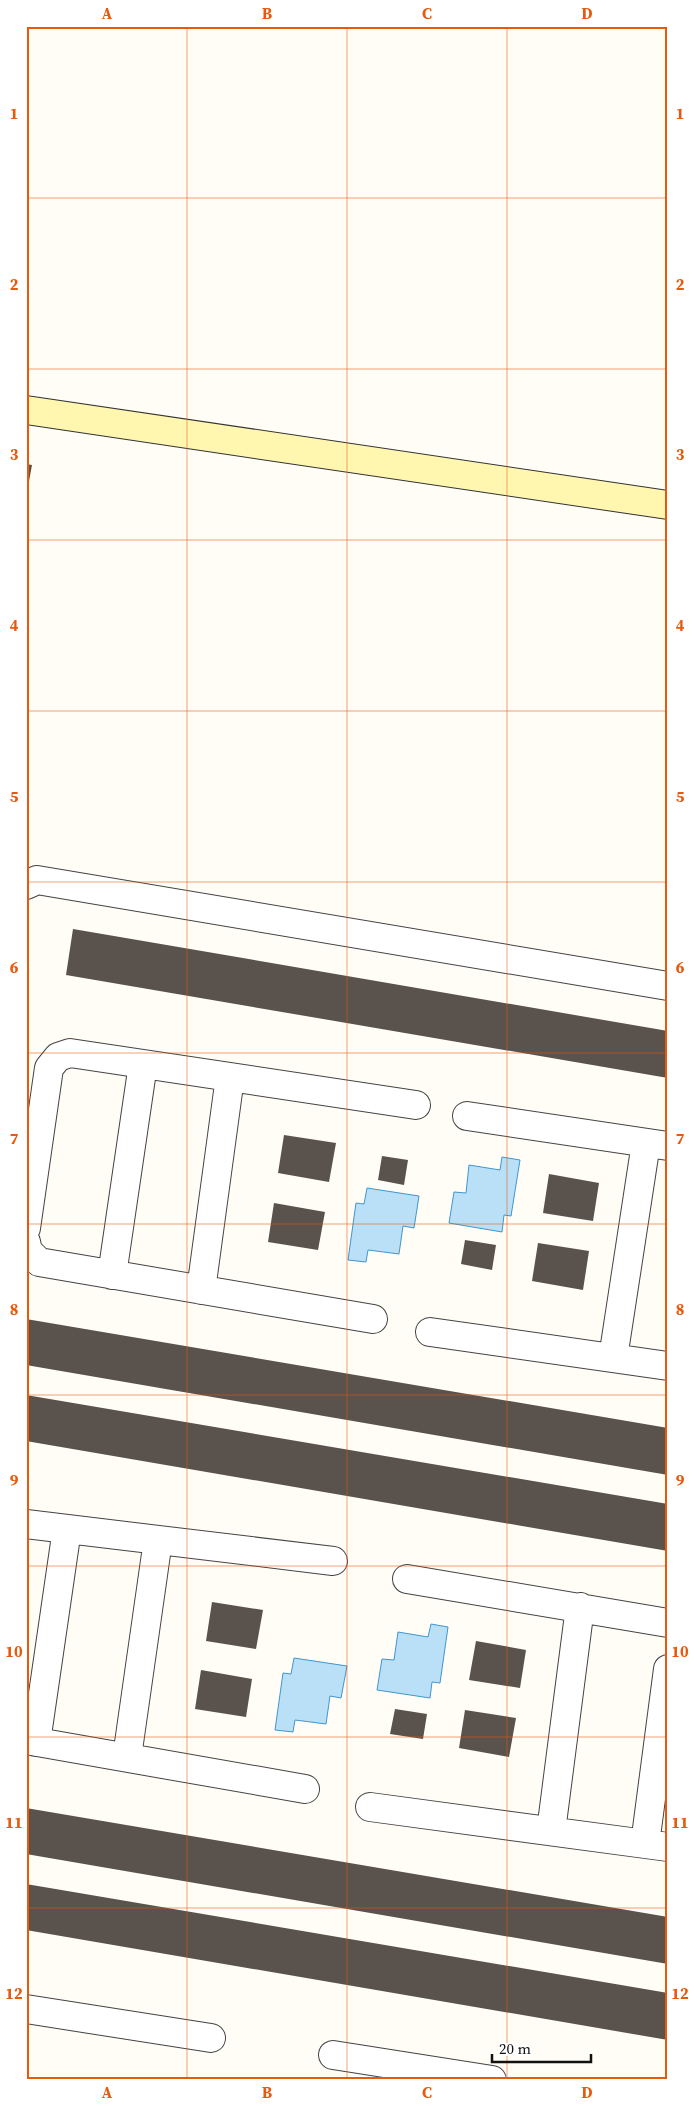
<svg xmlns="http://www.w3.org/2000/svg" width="694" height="2106" viewBox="0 0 694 2106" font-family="'Source Serif 4',serif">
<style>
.water{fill:#b9e0f7;stroke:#3f96cf}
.building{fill:#5a524d}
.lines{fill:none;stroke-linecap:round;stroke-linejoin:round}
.minor-casing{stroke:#444;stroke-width:30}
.secondary-casing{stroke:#333;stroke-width:30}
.minor{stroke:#fff;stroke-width:28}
.secondary{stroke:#fff6b0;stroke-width:28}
.grid{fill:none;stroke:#e8590c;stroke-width:1;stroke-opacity:0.55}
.neatline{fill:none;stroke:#e8590c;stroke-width:2}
.grid-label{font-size:16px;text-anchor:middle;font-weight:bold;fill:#e8590c}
</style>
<rect width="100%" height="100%" fill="#fffdf5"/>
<path class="water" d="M502 1157 520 1160 511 1216 504 1215 502 1232 449 1223 454 1192 466 1193 469 1165 500 1170Z
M367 1188 419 1196 414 1228 403 1226 399 1254 368 1250 366 1262 348 1260 356 1203 364 1204Z
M431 1624 448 1627 440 1683 432 1682 430 1698 377 1690 382 1659 394 1660 398 1632 428 1637Z
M294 1658 347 1666 341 1698 330 1696 326 1724 295 1720 293 1732 275 1730 283 1673 291 1674Z"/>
<path class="building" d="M26 464 32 465 27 492H26Z
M73 929 668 1031V1078L66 975Z
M284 1135 336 1143 329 1182 278 1173Z
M382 1156 408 1160 404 1185 378 1180Z
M549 1174 599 1183 593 1221 543 1213Z
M274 1203 325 1212 318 1250 268 1242Z
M465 1240 496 1245 492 1270 461 1264Z
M538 1243 589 1251 583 1290 532 1281Z
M26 1319 668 1428V1475L26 1365Z
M26 1395 668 1504V1551L26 1441Z
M212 1602 263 1610 256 1649 206 1641Z
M476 1641 526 1650 520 1688 469 1680Z
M201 1670 252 1679 246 1717 195 1709Z
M395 1709 427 1714 423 1739 390 1734Z
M465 1710 516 1718 509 1757 459 1748Z
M26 1808 668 1917V1964L26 1854Z
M26 1884 668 1993V2040L26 1930Z"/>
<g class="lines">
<g class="minor-casing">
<path id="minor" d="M26 885 37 880 668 986
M467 1116 668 1146
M26 1228 49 1068 58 1057 70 1053 416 1105
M26 1242 28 1251 39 1262 373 1319
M112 1275 143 1064
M201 1290 230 1077
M430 1332 668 1366
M613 1358 646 1143
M26 1524 333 1561
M407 1579 668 1623
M26 1740 305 1789
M36 1742 67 1529
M127 1757 158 1540
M370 1807 668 1847
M551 1831 580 1607
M645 1844 668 1669
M26 2009 211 2038
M333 2055 492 2080"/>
</g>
<g class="secondary-casing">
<path id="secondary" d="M26 410 668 505"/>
</g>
<use href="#minor" class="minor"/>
<use href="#secondary" class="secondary"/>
</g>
<path class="grid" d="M187 26V2080M347 26V2080M507 26V2080M26 198H668M26 369H668M26 540H668M26 711H668M26 882H668M26 1053H668M26 1224H668M26 1395H668M26 1566H668M26 1737H668M26 1908H668"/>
<rect width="694" height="2106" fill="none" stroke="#ffffff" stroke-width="55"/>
<path d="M492 2054v8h99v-8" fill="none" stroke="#111111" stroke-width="2.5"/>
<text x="499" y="2054" font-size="15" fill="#111111" stroke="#ffffff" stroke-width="4" paint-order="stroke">20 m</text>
<rect x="28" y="28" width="638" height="2050" class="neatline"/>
<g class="grid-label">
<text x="107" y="19">A</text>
<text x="267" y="19">B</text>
<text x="427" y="19">C</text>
<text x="587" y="19">D</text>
<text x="14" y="119">1</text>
<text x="680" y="119">1</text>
<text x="14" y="290">2</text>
<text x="680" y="290">2</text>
<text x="14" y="460">3</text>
<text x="680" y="460">3</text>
<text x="14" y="631">4</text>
<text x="680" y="631">4</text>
<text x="14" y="802">5</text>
<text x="680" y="802">5</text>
<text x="14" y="973">6</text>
<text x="680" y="973">6</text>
<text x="14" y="1144">7</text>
<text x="680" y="1144">7</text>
<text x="14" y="1315">8</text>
<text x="680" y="1315">8</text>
<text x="14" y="1486">9</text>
<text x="680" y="1486">9</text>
<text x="14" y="1657">10</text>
<text x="680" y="1657">10</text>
<text x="14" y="1828">11</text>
<text x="680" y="1828">11</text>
<text x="14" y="1999">12</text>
<text x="680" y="1999">12</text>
<text x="107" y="2098">A</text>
<text x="267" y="2098">B</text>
<text x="427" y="2098">C</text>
<text x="587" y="2098">D</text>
</g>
</svg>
